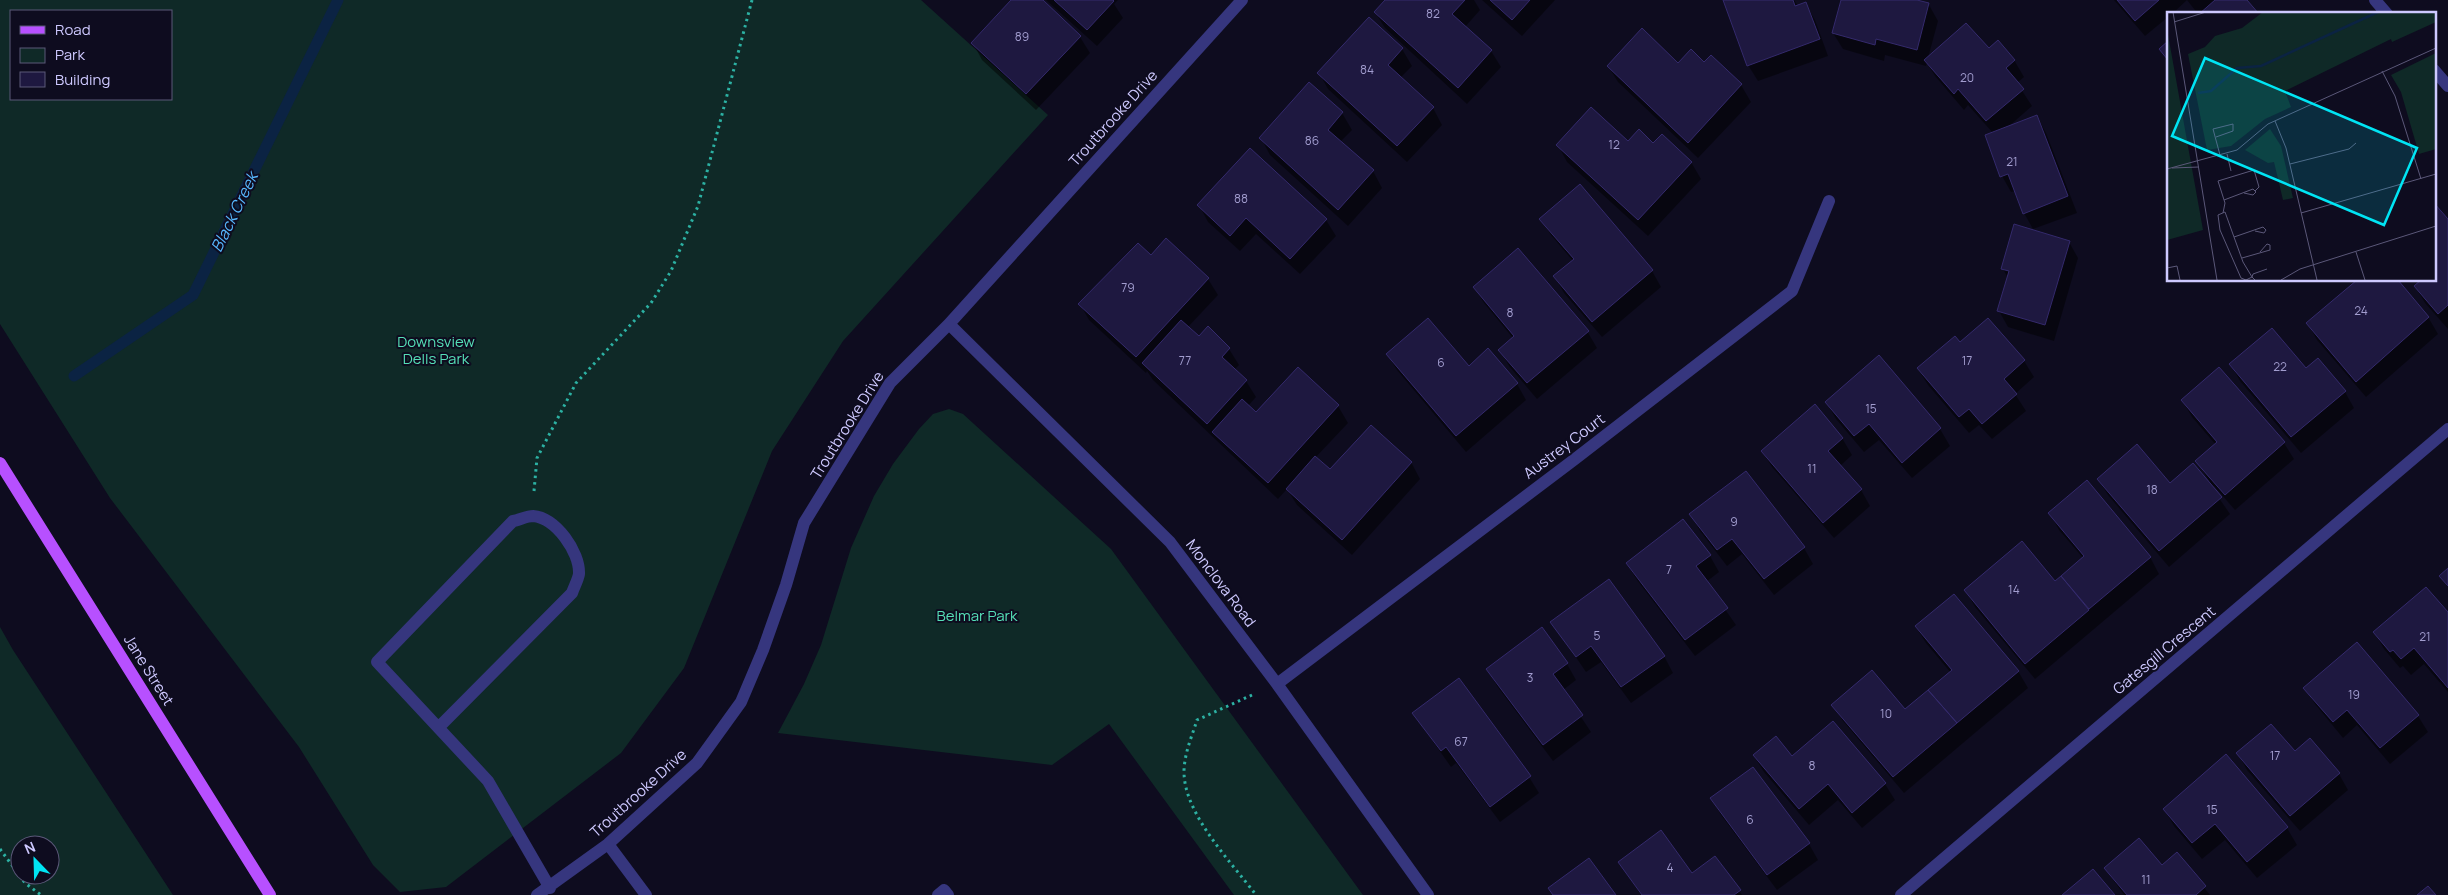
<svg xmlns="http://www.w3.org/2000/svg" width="2448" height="895" viewBox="0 0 2448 895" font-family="Manrope,sans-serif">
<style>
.green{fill:#0f2927;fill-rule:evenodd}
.shadow{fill:#0007}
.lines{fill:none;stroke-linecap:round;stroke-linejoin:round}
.stream{stroke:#0b2343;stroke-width:11}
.building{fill:#1e1840;stroke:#342a6c}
.path{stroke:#2cb1a3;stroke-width:3;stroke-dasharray:2.5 4;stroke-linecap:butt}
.minor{stroke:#36367e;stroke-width:12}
.major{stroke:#b750ff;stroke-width:12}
.labels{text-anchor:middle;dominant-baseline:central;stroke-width:4;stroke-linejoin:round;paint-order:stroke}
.number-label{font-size:12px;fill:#a29dcf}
.street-label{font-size:15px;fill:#cec9ff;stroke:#0e0c1f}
.park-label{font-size:15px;fill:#55dfb7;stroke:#0e0c1f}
.water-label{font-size:16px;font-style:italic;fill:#57b8ff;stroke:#0e0c1f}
.inset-river{fill:none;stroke:#0b2343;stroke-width:2.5}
.inset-road{fill:none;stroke:#5b5879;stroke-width:1}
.view{fill:#00e5f4;fill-opacity:0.15;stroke:#00e5f4;stroke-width:2.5}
.inset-edge{fill:none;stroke:#cec9ff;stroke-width:2.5}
</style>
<rect width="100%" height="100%" fill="#0e0c1f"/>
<path class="green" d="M0 0H921L1048 115 843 341 772 451 684 668 621 753 446 887 400 892 373 865 299 747 110 498 0 324ZM11 11H171V99H11Z
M949 409 963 414 1111 549 1363 895H1234L1109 724 1052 765 778 733 804 684 821 645 851 548 874 496 893 464 919 429 933 414Z
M0 627 13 650 173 895H0ZM20 845H50V875H20Z"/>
<path class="shadow" d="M1013 0H1041L1080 37 1090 53 1036 110 982 60 973 43Z
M1046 0H1118L1114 4 1123 18 1097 46Z
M1386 0H1474L1480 10 1465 27 1491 51 1501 67 1467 104 1385 28 1375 12Z
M1482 0H1555L1522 36Z
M1725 0H1794L1798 6 1805 3 1815 20 1828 56 1758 81 1748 65Z
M1842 0H1913L1929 5 1938 21 1928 58 1988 50 2014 60 2024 77 2017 83 2032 106 2008 127 2037 116 2046 133 2077 213 2033 229 2024 213 2016 191 2011 192 2002 176 1993 133 1968 105 1964 110 1935 76 1927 63 1926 66 1885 55 1884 61 1843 49 1833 33Z
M2114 0H2245L2257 14H2198L2187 0 2172 14H2168V17L2145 36Z
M1369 19 1402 49 1412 66 1400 78 1433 108 1442 125 1407 162 1328 89 1319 73Z
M1711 57 1741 85 1751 102 1698 158 1618 82 1608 66 1704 64Z
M1309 84 1342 113 1352 130 1340 142 1373 171 1382 188 1348 226 1270 155 1261 138Z
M1628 143 1653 145 1691 162 1701 179 1648 236 1567 162 1558 145Z
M1199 205 1326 220 1336 236 1300 274 1256 234 1240 251 1208 222Z
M1541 219 1652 271 1661 287 1602 337 1564 293 1555 277 1573 261 1551 235Z
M2448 221V329L2425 303 2415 286 2423 280H2434Z
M2069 242 2078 258 2054 341 2008 327 1999 311 2008 278 2003 269Z
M1151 256 1208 279 1218 295 1188 327 1199 337 1229 349 1239 365 1234 370 1246 381 1256 397 1248 406 1256 414 1298 369 1338 406 1348 423 1315 458 1330 471 1411 462 1420 479 1352 555 1297 505 1287 489 1278 499 1153 380 1147 371 1146 373 1089 320 1080 304Z
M2359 280H2397L2428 317 2438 334 2366 397 2317 340 2308 324Z
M1474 287 1587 331 1597 348 1537 399 1509 366 1500 350 1513 338 1484 303Z
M1988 320 2024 361 2034 377 2015 394 2026 411 1992 439 1979 425 1969 433 1928 385 1918 369 1960 344Z
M1387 354 1468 368 1517 384 1526 400 1466 452 1397 370Z
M1879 357 1940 429 1950 446 1912 478 1879 440 1864 452 1836 419 1826 402Z
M2231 365 2306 370 2345 392 2354 408 2301 453 2240 381Z
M2219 368 2284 443 2294 459 2235 510 2214 486 2212 488 2230 514 2169 567 2108 495 2098 479 2170 485 2209 481 2197 461 2216 445 2192 417 2182 400Z
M1842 438 1852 455 1840 466 1861 490 1870 506 1834 538 1772 467 1762 451Z
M2050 513 2150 557 2159 574 2035 679 1975 607 1966 591 2055 582 2084 559 2059 530Z
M1691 514 1804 548 1813 564 1774 595 1742 554 1727 566 1700 531Z
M1683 521 1710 556 1719 572 1706 582 1736 625 1695 656 1637 580 1627 564Z
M2448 614V692L2424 664 2411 675 2403 666 2400 668 2384 649 2375 633Z
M1552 622 1664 656 1673 673 1631 703 1601 662 1586 672Z
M1916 627 2018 671 2028 688 1904 793 1843 721 1833 705 1905 711 1951 673 1926 643Z
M2357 644 2418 716 2428 732 2390 764 2357 725 2343 738 2315 704 2305 688Z
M1567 664 1576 680 1563 690 1591 732 1553 761 1497 686 1488 669Z
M1413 713 1529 777 1539 793 1500 822 1456 763 1451 767Z
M1833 722 1885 784 1895 800 1862 828 1838 800 1809 825 1764 772 1754 756 1792 758Z
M2294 753 2339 774 2348 790 2300 831 2247 770 2238 754Z
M2226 756 2287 828 2297 845 2257 878 2225 840 2202 859 2174 826 2164 809Z
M1712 799 1809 844 1818 860 1777 890 1721 815Z
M2177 854 2210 895H2124L2105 868 2162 867Z
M1715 857 1742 895H1641L1620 862 1691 874Z"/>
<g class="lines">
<path class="stream" d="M74 376 193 295 338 0"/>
</g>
<path class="building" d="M1011 0H1043L1081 36 1026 94 971 43Z
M1054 0H1113L1114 1 1087 30Z
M1385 0H1465L1452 14 1492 50 1458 88 1374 12Z
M1490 0H1530L1512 20Z
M1723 0H1793L1795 6 1806 2 1820 39 1747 66Z
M1841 0H1917L1929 3 1917 50 1876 39 1875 45 1832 33Z
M2117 0H2159L2135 21Z
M2215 0H2247L2259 14H2199Z
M1369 17 1403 48 1388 65 1434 107 1397 146 1317 73Z
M1966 23 1989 48 1998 40 2015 60 2006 68 2024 89 1986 121 1958 89 1954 94 1924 60Z
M1642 28 1678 63 1691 49 1704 62 1711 55 1742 84 1688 143 1607 66Z
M2168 41V60L2159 49Z
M1309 82 1343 112 1328 130 1374 170 1338 210 1259 138Z
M1591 107 1628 141 1639 129 1653 143 1662 134 1692 162 1638 220 1556 145Z
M2037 115 2068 196 2023 214 2008 174 2000 177 1985 135Z
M1250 148 1327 219 1290 259 1246 218 1230 236 1197 205Z
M1580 184 1653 270 1592 322 1553 276 1574 259 1539 219Z
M2434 203 2448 219V305L2438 314 2414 286 2421 280H2434Z
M2014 224 2070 241 2045 325 1997 311 2009 271 2001 269Z
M1166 238 1209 278 1136 357 1078 304 1138 243 1151 255Z
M1518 248 1589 331 1527 383 1498 350 1514 336 1473 287Z
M2357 280H2398L2429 317 2356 382 2306 323Z
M1428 318 1469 366 1488 348 1518 383 1456 436 1386 354Z
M1988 318 2025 360 2004 379 2017 394 1982 424 1969 409 1959 417 1917 368 1955 336 1960 342Z
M1181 320 1199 336 1208 326 1230 348 1222 357 1247 380 1207 424 1142 363Z
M2272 328 2306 368 2318 358 2346 391 2291 437 2229 364Z
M1879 355 1941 428 1902 463 1869 424 1854 436 1825 402Z
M1298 367 1339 405 1268 483 1212 432 1242 399 1256 412Z
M2219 367 2285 442 2225 495 2195 461 2217 442 2181 400Z
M1815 404 1843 438 1828 451 1862 489 1823 523 1761 451Z
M1371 425 1412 462 1342 540 1286 489 1315 456 1330 469Z
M2137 444 2170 483 2193 463 2222 497 2159 551 2097 479Z
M1746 471 1805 547 1764 579 1732 539 1717 550 1689 514Z
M2087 480 2151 557 2089 609 2061 576 2084 556 2048 513Z
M1683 519 1711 555 1696 566 1728 608 1685 640 1626 563Z
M2022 541 2055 581 2061 576 2089 610 2025 664 1964 590Z
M2448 568V586L2439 576Z
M1609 579 1665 656 1621 687 1591 646 1576 657 1550 622Z
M2426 587 2448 612V688L2414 648 2401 659 2393 650 2390 652 2373 632Z
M1954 594 2019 671 1957 723 1928 690 1952 670 1915 626Z
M1542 627 1568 663 1553 674 1583 715 1543 745 1486 669Z
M2357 642 2419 715 2380 748 2347 710 2333 722 2303 688Z
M1872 670 1905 709 1928 690 1957 723 1893 777 1831 705Z
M1459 678 1531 776 1490 807 1446 747 1441 751 1412 713Z
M1833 721 1886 783 1852 813 1828 784 1799 809 1753 755 1776 736 1792 756Z
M2271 724 2295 751 2310 738 2340 773 2290 816 2236 753Z
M2226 754 2288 827 2247 862 2215 824 2192 843 2163 809Z
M1753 767 1810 843 1767 875 1710 798Z
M1661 830 1692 873 1715 856 1741 890 1734 895H1642L1618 862Z
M2139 838 2162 865 2177 852 2206 886 2196 895H2127L2104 868Z
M1589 858 1616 895H1553L1548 888Z
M2093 869 2115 895H2062Z
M2428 886 2436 895H2417Z"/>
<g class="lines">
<path class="path" d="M534 491 537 458 576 383 651 303 671 271 698 206 752 0
M1252 695 1197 720C1193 733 1187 747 1185 761 1176 807 1230 860 1256 895
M0 849 25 883 41 895"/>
<path class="minor" d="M2375 0 2387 14
M2434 70 2448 86
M949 324 1170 542 1277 684 1428 895
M1277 684 1575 459 1792 291 1829 201
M439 727 572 593C574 587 578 580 579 574 580 552 556 518 533 516 527 516 519 520 513 521L377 662 488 781 550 888
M608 844 646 895
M537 895 608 844 697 763 741 702 763 650 786 585 804 523 890 383 949 324 1242 0
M938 895 944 890 948 895
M1901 895 2448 429"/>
<path class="major" d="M0 463 270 895"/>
</g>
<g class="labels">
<g class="number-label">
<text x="1433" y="13">82</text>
<text x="1022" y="36">89</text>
<text x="1367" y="69">84</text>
<text x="1967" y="77">20</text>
<text x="1312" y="140">86</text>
<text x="1614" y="144">12</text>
<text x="2012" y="161">21</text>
<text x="1241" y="198">88</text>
<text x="1128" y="287">79</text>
<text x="2361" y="310">24</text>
<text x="1510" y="312">8</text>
<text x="1185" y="360">77</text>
<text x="1967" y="360">17</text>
<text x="1441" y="362">6</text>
<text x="2280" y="366">22</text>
<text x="1871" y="408">15</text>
<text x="1812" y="468">11</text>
<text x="2152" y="489">18</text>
<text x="1734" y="521">9</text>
<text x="1669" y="569">7</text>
<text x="2014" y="589">14</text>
<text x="1597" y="635">5</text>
<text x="2425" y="636">21</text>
<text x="1530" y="677">3</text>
<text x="2354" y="694">19</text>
<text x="1886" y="713">10</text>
<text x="1461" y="741">67</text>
<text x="2275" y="755">17</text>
<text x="1812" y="765">8</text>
<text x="2212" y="809">15</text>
<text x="1750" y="819">6</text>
<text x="1670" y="867">4</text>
<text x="2146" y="879">11</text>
</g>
<g class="street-label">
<text transform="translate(1113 118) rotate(-48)">Troutbrooke Drive</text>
<text transform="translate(847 425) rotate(-58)">Troutbrooke Drive</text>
<text transform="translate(1564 446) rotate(-37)">Austrey Court</text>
<text transform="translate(1221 583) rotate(53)">Monclova Road</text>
<text transform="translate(2164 650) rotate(-40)">Gatesgill Crescent</text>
<text transform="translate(149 670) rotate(58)">Jane Street</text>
<text transform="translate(638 793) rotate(-42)">Troutbrooke Drive</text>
</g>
<g class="park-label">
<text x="436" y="341">Downsview<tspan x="436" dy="17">Dells Park</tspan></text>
<text x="977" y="615">Belmar Park</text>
</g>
<g class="water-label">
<text transform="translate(234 212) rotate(-64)">Black Creek</text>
</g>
</g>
<g transform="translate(2167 12)">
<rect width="269" height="269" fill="#0e0c1f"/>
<path d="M96 0H269V10L225 30 224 27 118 79 124 95 98 107 64 134 40 138 21 42 38 35 48 24 75 16ZM0 17 36 218 0 228ZM269 41V137L252 142 234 80 224 63ZM103 117 114 134 126 186 116 188 107 150 101 151 78 138Z" fill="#0f2927"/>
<path class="inset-river" d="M31 81 44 79 70 56 94 54 211 0"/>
<path class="inset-road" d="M6 0 50 268M7 10 39 0M215 59 228 84 254 167M108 109 119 136 150 268M49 125 66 119V112L46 117 53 143M60 142 64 159M123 152 182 137 189 131M5 156 32 155M0 157 70 138 101 112 269 36M57 188 86 177 89 180 86 183 77 181M56 201 58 191 51 169 87 158 92 175 88 179M134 201 269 162M67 225 96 215 99 218 97 221 88 219M189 240 198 268M75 246 103 238V233L100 232 93 240M0 256 10 254 13 268M88 268 85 265 76 250 58 200 51 203 53 218 74 266 79 268 85 265 86 262 100 257M114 268 133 257 269 214"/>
<path class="view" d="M38 46 250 136 217 213 5 124Z"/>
<rect width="269" height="269" class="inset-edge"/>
</g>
<rect x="10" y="10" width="162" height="90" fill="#0e0c1f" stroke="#5b5879"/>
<rect x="20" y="26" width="25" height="8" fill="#b750ff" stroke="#5b5879"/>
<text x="55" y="35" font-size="15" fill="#cec9ff">Road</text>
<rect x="20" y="48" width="25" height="15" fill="#0f2927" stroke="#5b5879"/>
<text x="55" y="60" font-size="15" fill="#cec9ff">Park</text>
<rect x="20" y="72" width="25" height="15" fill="#1e1840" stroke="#5b5879"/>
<text x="55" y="85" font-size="15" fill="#cec9ff">Building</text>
<g transform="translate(35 860) rotate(337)"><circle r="24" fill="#0e0c1f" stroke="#5b5879"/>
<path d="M0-4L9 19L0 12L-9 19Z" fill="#00e5f4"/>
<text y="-8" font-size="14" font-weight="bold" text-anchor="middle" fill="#cec9ff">N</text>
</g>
</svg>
